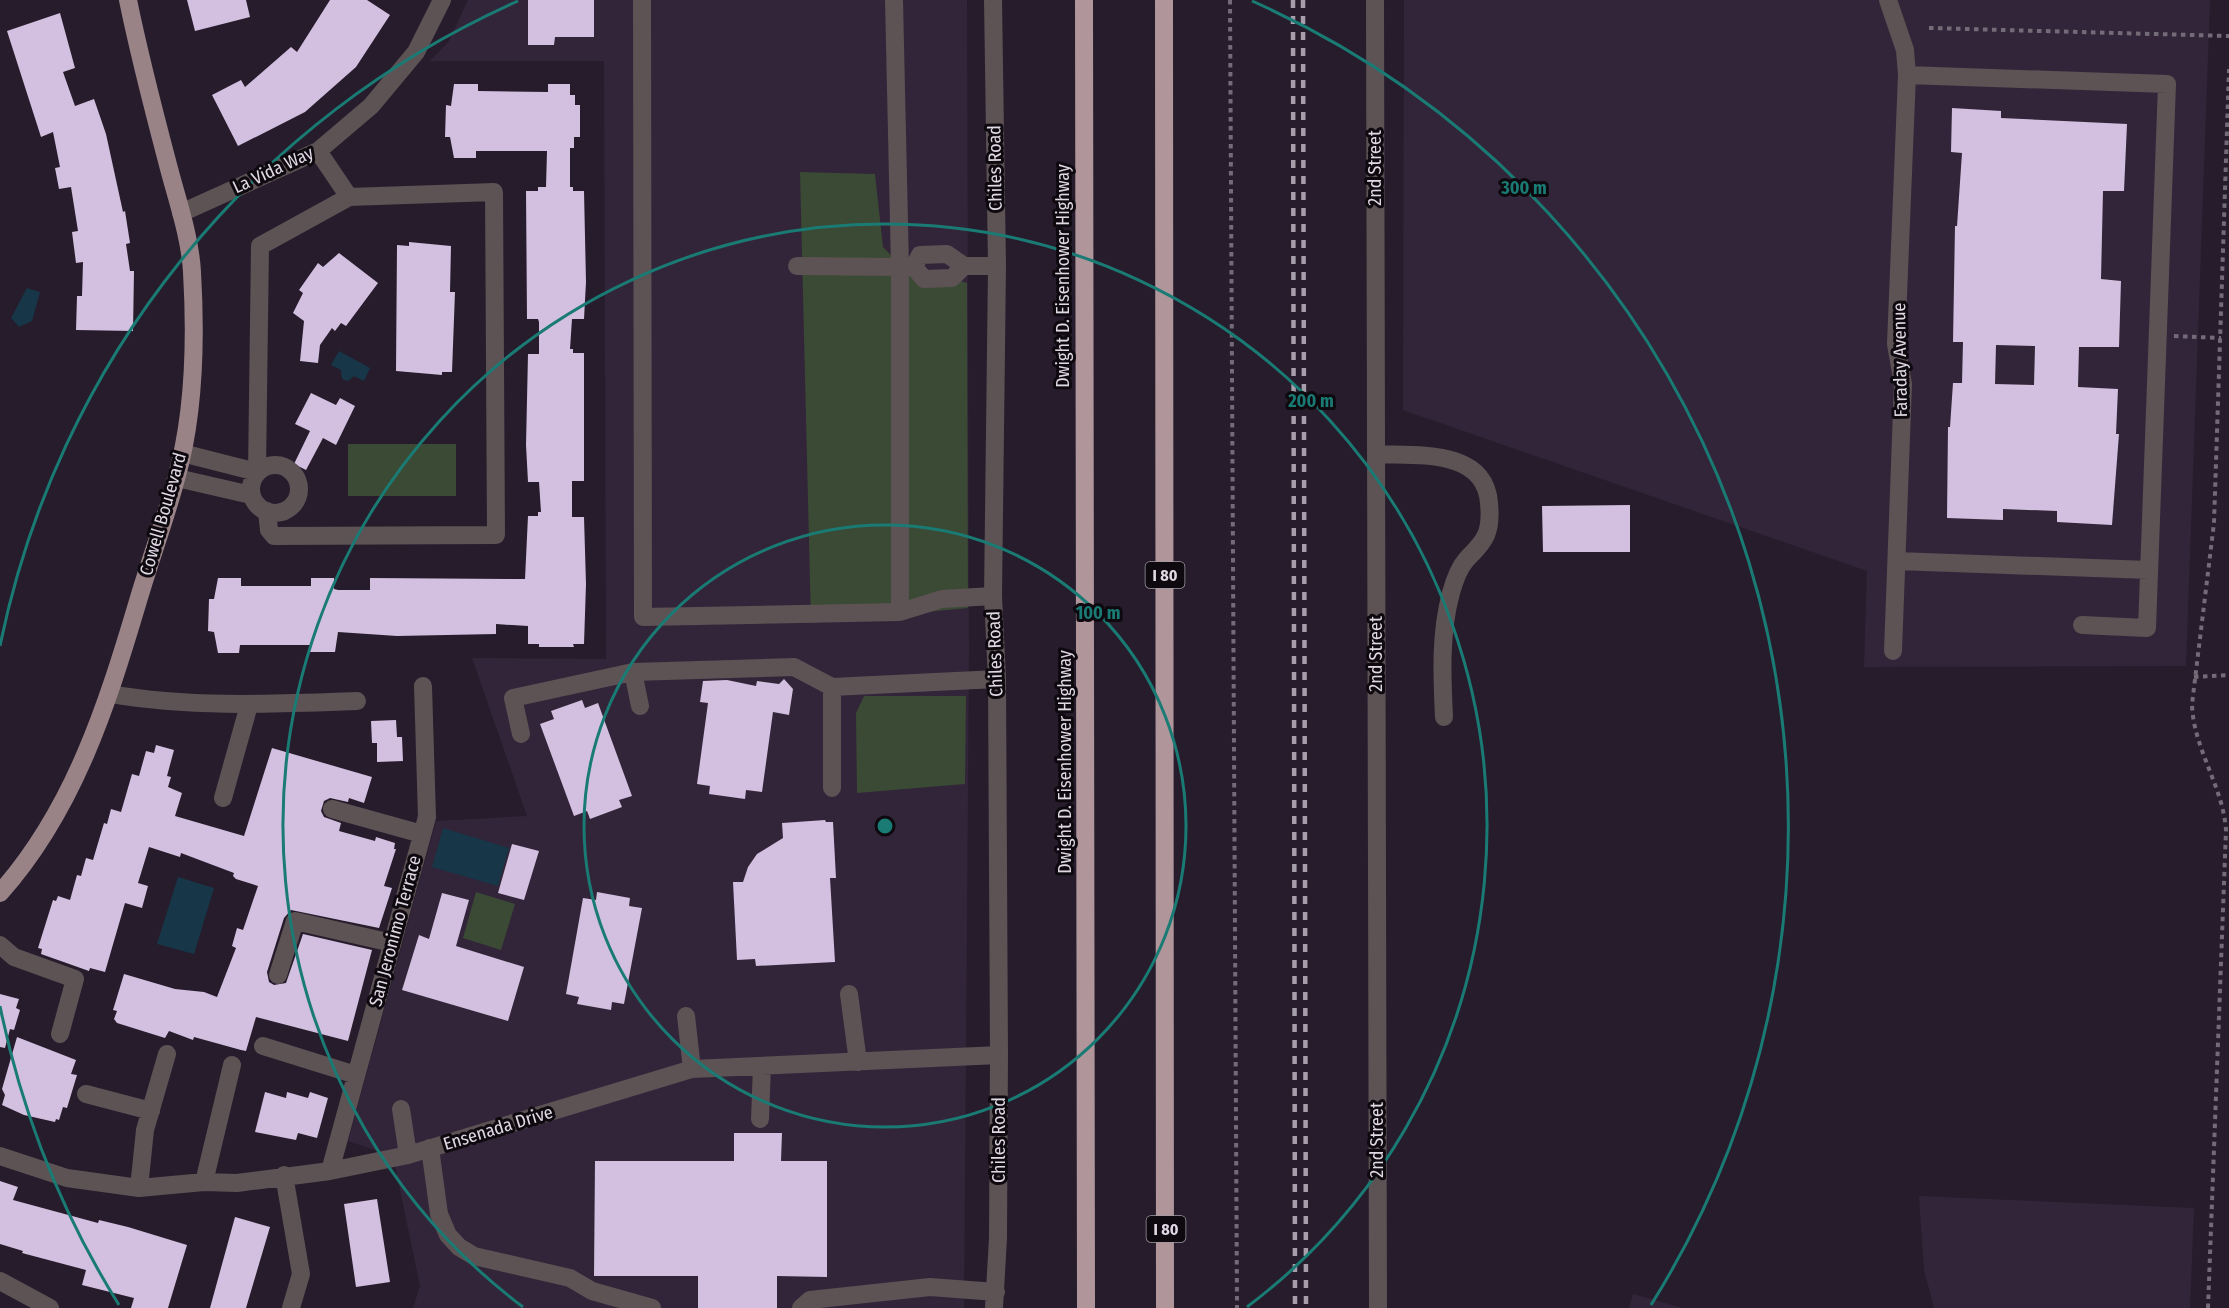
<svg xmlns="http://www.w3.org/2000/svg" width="2229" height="1308" viewBox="0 0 2229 1308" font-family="'Fira Sans Condensed',sans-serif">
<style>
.built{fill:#322539}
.green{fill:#3b4a34}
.water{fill:#173648}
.building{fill:#d3bfdf;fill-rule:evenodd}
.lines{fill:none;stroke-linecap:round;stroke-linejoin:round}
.path{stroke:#746b79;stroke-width:4;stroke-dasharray:4.5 4.5;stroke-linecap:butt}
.minor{stroke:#5d5254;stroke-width:18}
.major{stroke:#998387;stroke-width:18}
.highway{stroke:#b0969b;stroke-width:18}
.rail{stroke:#a69fab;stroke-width:4.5;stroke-dasharray:8 8;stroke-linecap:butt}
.ring{fill:none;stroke:#197b74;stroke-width:3}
.labels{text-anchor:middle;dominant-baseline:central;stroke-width:6;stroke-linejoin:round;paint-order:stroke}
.shield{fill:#0d090f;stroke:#a19ba4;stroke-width:1.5}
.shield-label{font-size:16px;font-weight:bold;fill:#e0d9e4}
.street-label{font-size:18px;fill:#e0d9e4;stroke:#0d090f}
.centre{fill:#197b74;stroke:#0d090f;stroke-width:3}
.ring-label{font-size:18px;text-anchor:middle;font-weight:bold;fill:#197b74;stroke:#0d090f;stroke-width:6;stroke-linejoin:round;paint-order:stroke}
</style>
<rect width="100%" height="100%" fill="#261c2c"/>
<path class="built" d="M468 0H967L969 654 964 1308H413L420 1286 393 1156 348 1141 436 821 527 816 472 658 606 659 604 61H430L449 41Z
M1404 0H2210L2186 666 1864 667 1867 571 1403 410Z
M1919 1196 2194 1208 2190 1308H1934L1924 1270Z
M1633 1294 1683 1308H1629Z"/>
<path class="green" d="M800 172 875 174 883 247 898 262 967 283 968 608 811 623Z
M348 444H456V496H348Z
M864 696H966L965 784 857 793 856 713Z
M476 892 515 904 501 950 463 938Z"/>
<path class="water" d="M27 288 40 292 32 321 19 327 11 318Z
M339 351 370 368 364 381 354 376 348 381 342 379 341 370 331 365Z
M443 828 509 848 498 886 432 867Z
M178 877 214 888 194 954 157 944Z"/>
<path class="building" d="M187 0H246L250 17 195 31Z
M330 0H367L390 15 356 67 305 112 238 146 212 95 241 80 245 87 291 47 297 52Z
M528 0H594V37H555L554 45H528Z
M60 13 75 68 63 72 75 106 94 99 106 134 123 212 125 211 130 243 126 244 130 271H134L133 331 76 330 77 296H82L83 262 76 263 72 232 78 231 71 187 59 189 55 168 60 167 53 132 41 137 7 31Z
M454 84H478V91L548 92V84H570V95H575V105H580V137H574V148H570V187H573V191H584L586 282 584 319H572L570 349H573V353H584V481H572V517H584L586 584 584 644H573L574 647H539V644H528V626L496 624V634L397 636 338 632 335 652H310V645H240L239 653H218L214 632 208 631 209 599H214L218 578H241V586H311V578H334V589L338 590H370V578L525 579 528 516H538V512H541L539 482H528L526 445 528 354H539V322L538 319H527L526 191H538V187H546L547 151H476V158H454L450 137H445L446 105 451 106Z
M1952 108 2001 111V118L2127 124 2124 191H2103L2101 279 2121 281 2119 347H2079L2078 387 2118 389 2116 434H2119L2112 525 2057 522V511L2003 509V520L1947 518 1948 427H1950L1953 383H1962L1963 342H1953L1955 226H1957L1962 153 1951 152ZM1996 345 2035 346 2034 385 1995 384Z
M409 242 451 246 450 292H455L452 372H442V375L396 371 397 245 409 246Z
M339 253 378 283 346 326 341 323 335 331 332 328 320 345 318 363 300 361 304 321 293 313 303 293 299 290 318 263 323 267Z
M311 393 336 405 340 398 355 406 336 445 323 438 306 470 294 464 310 431 295 424Z
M1630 505V552H1543L1542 506Z
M784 679 793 689 789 715 773 712 762 792 746 790 745 799 709 794 710 786 697 784 708 703 700 702 703 681 727 680 756 686 757 681 779 684Z
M582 700 585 708 598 703 632 796 619 800 622 807 590 819 587 811 574 816 540 724 554 719 551 711Z
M396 720 397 737H402L403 761 377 762V743H372L371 721Z
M156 745 174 750 167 776 171 777 168 787 182 793 175 816 244 836 272 748 372 777 364 803 349 798 348 802 330 798 324 801 321 811 324 817 341 823 339 831 375 841 376 837 395 843 394 849H396L384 886 392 888 379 928 291 910 284 918 267 972 269 982 274 985 286 983 303 934 372 950 348 1041 256 1017 246 1051 241 1050 194 1037 193 1040 169 1031 165 1038 117 1023 114 1019 117 1011 113 1010 124 974 175 989 204 992 217 997 236 948 232 946 237 928 243 930 258 886 236 879 233 876 234 873 181 853 180 857 149 847 138 883 148 886 142 908 125 903 105 972 90 968 89 971 41 954 42 949 38 948 53 900 56 901 58 896 70 900 77 875 81 876 86 858 93 860 104 823 107 824 111 809 121 812 132 774 139 776 146 751 154 753Z
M825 820 826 822H833L836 878H830L835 962 756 966 755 959 737 960 733 882H743L748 867 757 854 783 838 782 823Z
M512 844 539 851 524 900 498 893Z
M597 892 630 898 629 906 642 908 624 1004 612 1002 611 1010 577 1004 579 997 566 994 583 898 596 900Z
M442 893 469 900 456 946 524 967 508 1021 402 990 419 935 429 939Z
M0 994 19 999 16 1008 20 1010 14 1030 10 1029 5 1048 0 1047Z
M17 1037 76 1060 71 1074 77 1075 67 1108 63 1107 59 1120 56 1119 55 1122 24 1115 2 1105 5 1095 2 1089Z
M265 1092 286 1098 287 1092 308 1098 310 1092 328 1098 317 1138 298 1133 296 1140 255 1132Z
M734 1133H782L781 1161H827V1277L777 1276V1308H698V1276H594L595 1161H734Z
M0 1181 18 1187 13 1200 98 1223 99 1220 128 1227 187 1245 168 1308H131L134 1298 82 1285 86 1270 22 1253 23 1251 0 1244Z
M377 1199 390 1282 356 1287 344 1204Z
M235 1217 270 1227 246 1308H210Z"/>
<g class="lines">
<path class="path" d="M1230 0 1237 1308
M1929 28 2229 36
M2174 336 2221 338
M2194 677 2229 675
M2208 1308 2226 830C2223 786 2193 748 2192 704L2214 523 2229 69"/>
<path class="minor" d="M642 0 643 617 900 612 942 599 993 596
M894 0 900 267H914L924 279 952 278 964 266
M993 0 997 266 993 596 997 679 999 1055 998 1238 994 1308
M1375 0 1378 1308
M1888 0 1905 50 1907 75 1896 344 1903 384 1893 651
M1907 75 2167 84 2147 628 2082 625
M318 151 349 197
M181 213 318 151 371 106 416 52 442 0
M797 266 900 267V612
M914 267 920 255 947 254 964 266H997
M182 453 257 472 260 246 349 197 494 192 496 535 274 536 269 530 267 511
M1376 454C1416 456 1485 448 1489 503 1490 513 1490 526 1486 535 1481 546 1474 551 1466 560 1459 568 1454 582 1451 593 1440 633 1442 676 1444 717
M251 489a24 24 0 1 1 48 0a24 24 0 1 1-48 0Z
M177 478 251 495
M1897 561 2149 570
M110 694C192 708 274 704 357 701
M640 706 633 672 794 667 832 687
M521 734 513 698 633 672
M832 788V687L997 679
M223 798 249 705
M332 809 422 834
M0 945 14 957 75 979 60 1034
M278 975 295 921 392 943
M849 994 858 1062
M686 1016 692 1069
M263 1046 356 1075
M86 1094 151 1111
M401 1109 408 1155
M760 1119 762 1066
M430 1148 439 1214 448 1235 459 1247 474 1256 570 1278 592 1291 652 1308
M0 1156 67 1178 139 1188 204 1182 237 1183 330 1171 408 1155 692 1069 999 1055
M330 1171 427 817 423 686
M284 1175 301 1274 291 1308
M204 1182 232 1065
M139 1188 145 1130 167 1054
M0 1281 50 1308
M801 1308 810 1300 930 1287 996 1292"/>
<path class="major" d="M0 893C74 810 107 705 138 601 150 560 165 520 176 479 195 413 196 340 192 272 190 235 176 197 167 161 153 108 139 54 128 0"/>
<path class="highway" d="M1084 0 1086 1308
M1164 0 1165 1308"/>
<path class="rail" d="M1293 0 1295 1308
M1303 0 1306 1308"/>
</g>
<g class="ring">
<circle cx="885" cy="826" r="301"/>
<path d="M523 1307A602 602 0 1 1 1247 1307"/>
<path d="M119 1305A903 903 0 0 1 0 1006M0 646A903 903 0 0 1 518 1M1252 1A903 903 0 0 1 1651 1305"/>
</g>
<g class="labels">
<g class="shield">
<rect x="1145.5" y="562" width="39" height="26" rx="4.5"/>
<rect x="1146.5" y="1216" width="39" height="26" rx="4.5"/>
</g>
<g class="shield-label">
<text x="1165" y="575">I 80</text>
<text x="1166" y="1229">I 80</text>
</g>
<g class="street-label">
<text transform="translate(995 168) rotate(-91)">Chiles Road</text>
<text transform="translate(1375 168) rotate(-90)">2nd Street</text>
<text transform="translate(273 170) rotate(-25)">La Vida Way</text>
<text transform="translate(1063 276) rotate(-90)">Dwight D. Eisenhower Highway</text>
<text transform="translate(1900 360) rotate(-91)">Faraday Avenue</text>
<text transform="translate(163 514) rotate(-74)">Cowell Boulevard</text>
<text transform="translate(995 654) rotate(-92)">Chiles Road</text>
<text transform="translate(1376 654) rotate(-90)">2nd Street</text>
<text transform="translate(1065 762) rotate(-90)">Dwight D. Eisenhower Highway</text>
<text transform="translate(395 931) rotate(-75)">San Jeronimo Terrace</text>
<text transform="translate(498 1128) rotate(-17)">Ensenada Drive</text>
<text transform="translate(999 1140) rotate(-90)">Chiles Road</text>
<text transform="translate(1377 1140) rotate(-90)">2nd Street</text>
</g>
</g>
<circle cx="885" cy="826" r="9" class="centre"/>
<g class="ring-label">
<text x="1524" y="194">300 m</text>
<text x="1311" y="407">200 m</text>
<text x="1098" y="619">100 m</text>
</g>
</svg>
